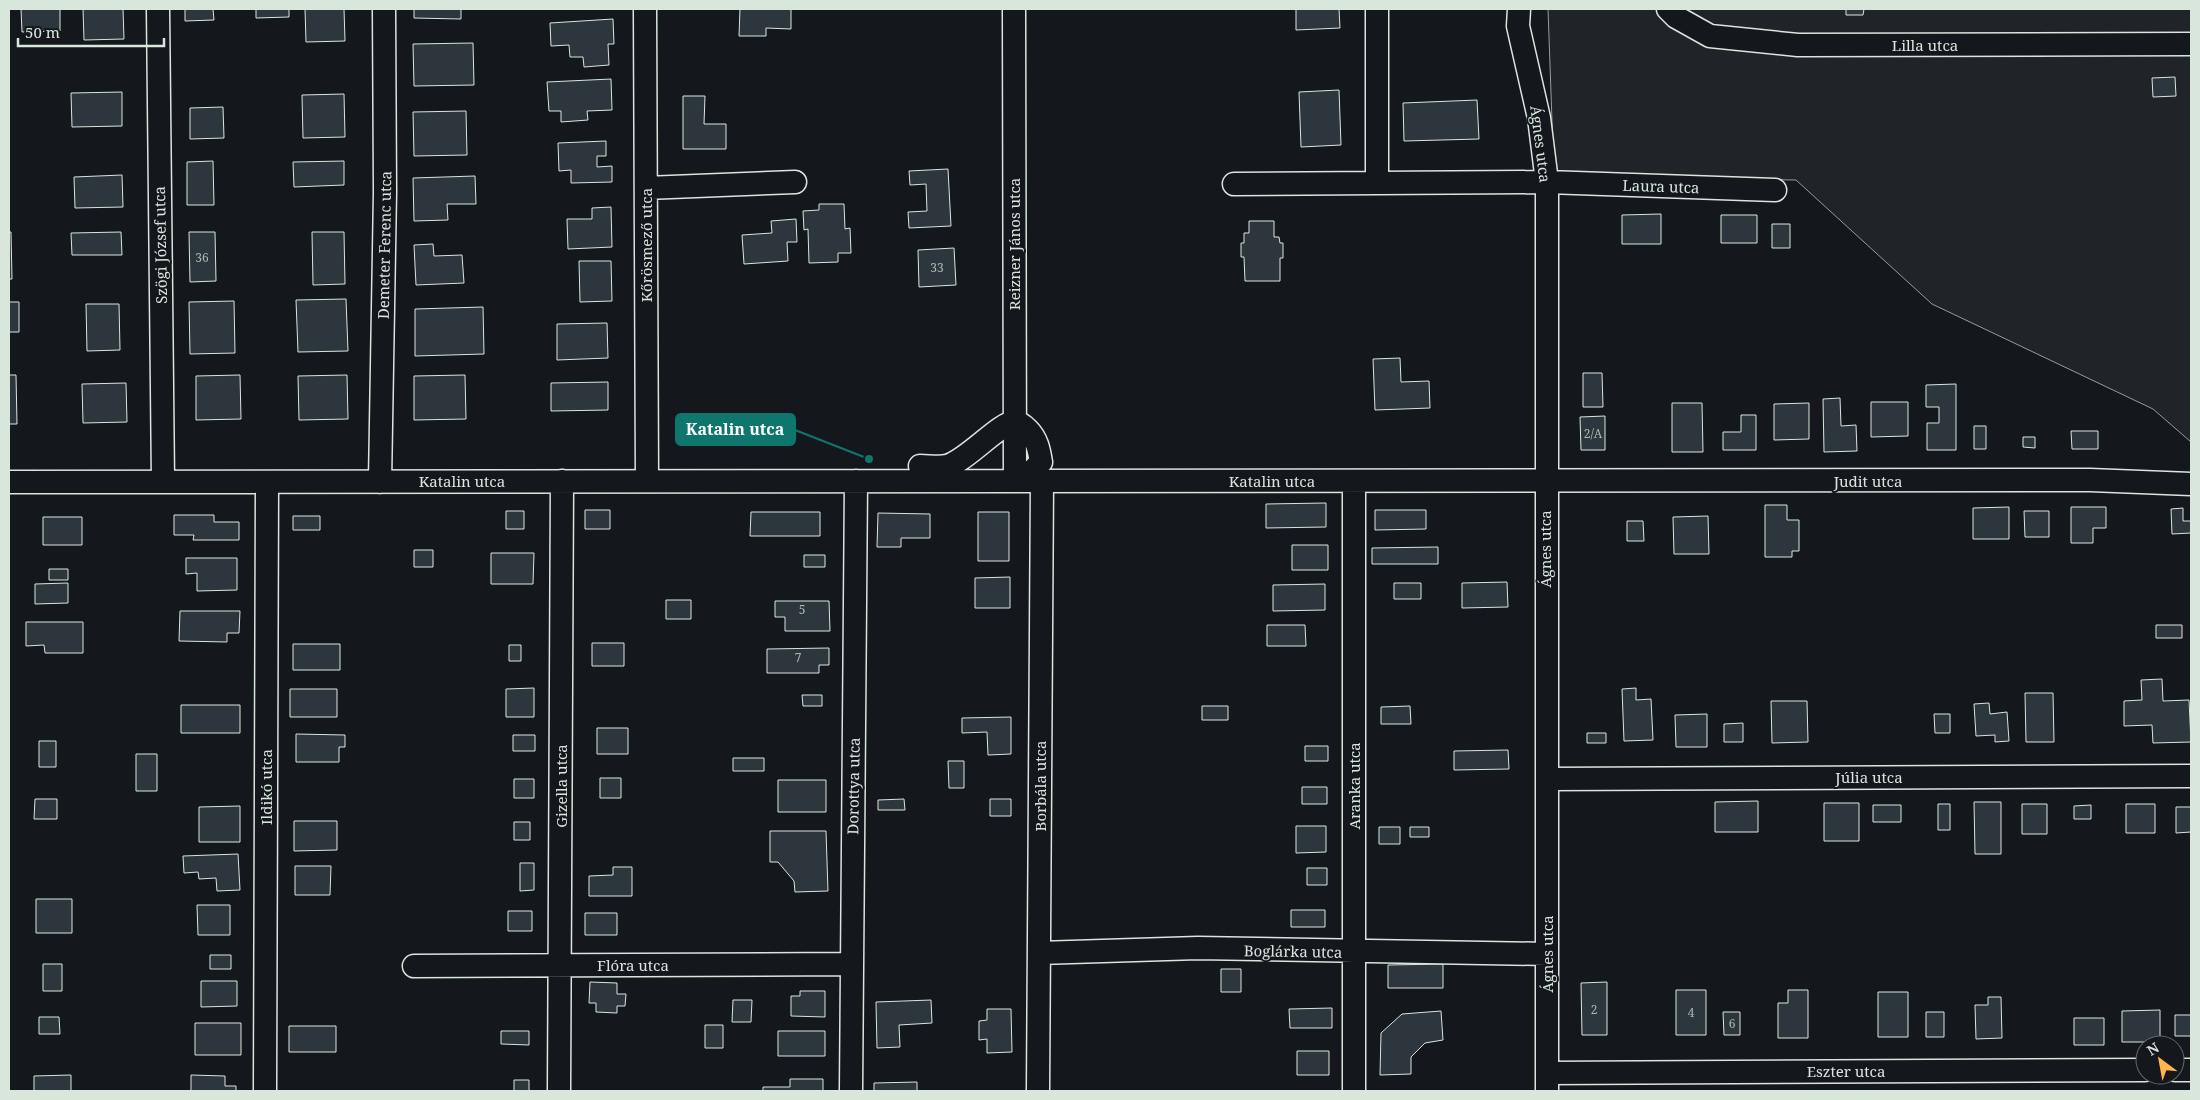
<svg xmlns="http://www.w3.org/2000/svg" width="2200" height="1100" viewBox="0 0 2200 1100" font-family="'Noto Serif',serif">
<style>
.green{fill:#202428;stroke:#939e99}
.building{fill:#2c363c;stroke:#d8e6dc}
.lines{fill:none;stroke-linecap:round;stroke-linejoin:round}
.minor-casing{stroke:#d8e6dc;stroke-width:25}
.minor{stroke:#14181c;stroke-width:22}
.labels{text-anchor:middle;dominant-baseline:central;stroke-width:4;stroke-linejoin:round;paint-order:stroke}
.number-label{font-size:12px;fill:#adbab4}
.street-label{font-size:15px;fill:#d8e6dc;stroke:#14181c}
.leader{fill:none;stroke:#0f766e;stroke-width:2}
.callout-dot{fill:#0f766e;stroke:#14181c;stroke-width:2}
.callout{fill:#0f766e;stroke:#0f766e;stroke-width:2}
.callout-label{font-size:16px;text-anchor:middle;font-weight:bold;fill:#fff}
</style>
<rect width="100%" height="100%" fill="#14181c"/>
<path class="green" d="M1548 9H2191V442L2153 409 1932 304 1796 180 1554 177Z"/>
<path class="building" d="M21 9H60V31L22 32Z
M83 9H123L124 39 84 40Z
M185 9H213L214 20 185 21Z
M256 9H289V17L256 18Z
M305 9H344L345 41 306 42Z
M414 9H461V19L414 18Z
M740 9H791V29L766 28V36H739Z
M1296 9H1339L1340 28 1296 30Z
M1846 9H1864L1863 15H1846Z
M613 19 614 44H608L609 65 584 67 583 57H570L569 45 551 46 550 23Z
M473 43 474 85 414 86 413 44Z
M2175 77 2176 96 2153 97 2152 78Z
M611 79 612 110 587 111 588 120 561 122V111H549L547 82Z
M1339 90 1341 145 1301 147 1299 92Z
M122 92V126L72 127 71 93Z
M344 94 345 137 303 138 302 95Z
M683 96H705L704 124H726V149H683Z
M1477 100 1479 139 1404 141 1403 103Z
M223 107 224 138 190 139V108Z
M466 111 467 155 414 156 413 112Z
M606 141V156H597V167L612 166V182L571 183V170L559 171 558 143Z
M213 161 214 205H187V162Z
M344 161V185L294 187 293 162Z
M948 169 951 226 909 228 908 212 927 211 926 184 910 185 909 171Z
M122 175 123 207 75 208 74 177Z
M475 176 476 204H447L448 220 414 221 413 178Z
M819 204H844L845 229 850 228 851 253H838V262L809 263 808 229 804 230 803 211 819 210Z
M611 207 612 247 568 249 567 219H592V208Z
M1661 214V244H1622V215Z
M1721 215H1757V243H1721Z
M796 219 797 242H787L788 261 744 264 742 235 772 233 771 221Z
M1249 221H1274V237H1279L1280 243H1283V258H1280V281H1245L1244 257H1241V243H1244V233H1249Z
M1772 224H1790V248H1772Z
M9 232H11L12 279H9Z
M121 232 122 255H72L71 233Z
M189 232H215L216 281 190 282Z
M312 232H344L345 284 313 285Z
M433 244 434 256 462 255 464 283 416 285 414 245Z
M954 248 956 285 919 287 918 250Z
M579 261H611L612 301 580 302Z
M346 299 348 351 298 352 296 300Z
M234 301 235 353 190 354 189 302Z
M9 302H19V332H9Z
M86 304H119L120 350 87 351Z
M483 307 484 354 415 356V309Z
M607 323 608 358 557 360V324Z
M1400 358 1401 382 1429 381 1430 408 1375 410 1373 359Z
M1583 373H1602L1603 407H1583Z
M9 375H16L17 424H9Z
M240 375 241 419 196 420V376Z
M347 375 348 419 299 420 298 376Z
M465 375 466 419 414 420V376Z
M608 382V410L551 411V383Z
M126 383 127 422 83 423 82 384Z
M1956 384V450H1927V423H1939V407H1926V385Z
M1840 398 1841 426 1856 425 1857 451 1824 452 1823 399Z
M1871 402H1908V436L1871 437Z
M1672 403H1702L1703 452H1672Z
M1809 403V439L1774 440V404Z
M1741 415H1756V450H1723V432H1741Z
M1605 416V450H1581L1580 417Z
M1974 426H1986V449H1974Z
M2071 431H2098V449H2072Z
M2023 437H2035V448L2023 447Z
M1326 503V527L1266 528V504Z
M1765 505H1787V520H1799V551H1792V557H1765Z
M2009 507V539H1973V508Z
M2071 507H2106V528H2093V543H2071Z
M2183 508V521H2191V533L2172 534 2171 509Z
M585 510H610V529H585Z
M1375 510H1426V529L1375 530Z
M506 511H524V529H506Z
M2024 511H2049V537H2025Z
M751 512H820V536H750Z
M978 512H1009V561H978Z
M878 513 930 514V538H901V547H877Z
M174 515H214V522H239V540H193L194 535H174Z
M293 516H320V530H293Z
M1708 516 1709 554H1674L1673 517Z
M43 517H82V545H43Z
M1627 521H1643L1644 541H1627Z
M1292 545H1328V570H1292Z
M1438 547V564H1372V548Z
M414 550H433V567H414Z
M491 553H534L533 584H491Z
M804 555H825V567H804Z
M186 558H237V590L197 591V573L186 574Z
M49 569H68V580H49Z
M1010 577V608H975V578Z
M1507 582 1508 607 1462 608V583Z
M68 583V603L35 604V584Z
M1394 583H1421V599H1394Z
M1325 584V610L1273 611V585Z
M666 600H691V619H666Z
M775 601H829L830 631H785V617H775Z
M180 611H240L239 633H227V642L179 641Z
M26 622H83V653H45L44 645 26 646Z
M1267 625H1305L1306 646H1267Z
M2156 625H2182V638H2156Z
M592 643H624V666H592Z
M293 644H340V670H293Z
M509 645H521V661H509Z
M829 648V665H819V673H767V649Z
M2162 679 2163 701 2189 700 2191 742 2153 743 2152 725 2124 726V701L2142 700 2141 680Z
M534 688V717H506V689Z
M1636 688V700L1651 699 1653 740 1624 741 1622 689Z
M290 689H337V717H290Z
M2025 693H2053L2054 742H2026Z
M802 695H822V706H803Z
M1771 701H1807L1808 742 1772 743Z
M1989 703 1990 714 2007 712 2009 741 1995 742V735L1976 736 1974 704Z
M181 705H240V733H181Z
M1202 706H1228V720H1202Z
M1410 706 1411 724H1381V707Z
M1707 714V747H1676L1675 715Z
M1934 714H1950V733H1935Z
M1011 717V754L988 755 987 732 962 733V718Z
M1743 723V742H1724V724Z
M597 728H628V754H597Z
M1587 733H1606V743H1587Z
M296 734 345 735V747H339V762H296Z
M513 735H535V751H513Z
M39 741H56V767H39Z
M1305 746H1328V761H1305Z
M1508 750 1509 769 1454 770V751Z
M136 754H157V791H136Z
M733 758H764V771H733Z
M948 761H964V788H949Z
M600 778H621V798H600Z
M514 779H534V798H514Z
M778 780H826V812H778Z
M1302 787H1327V804H1302Z
M35 799H57V819H34Z
M904 799 905 810H878V800Z
M990 799H1011V816H990Z
M1758 801V832H1715V802Z
M1974 802H2001V854H1975Z
M1824 803H1859V841H1824Z
M1938 804H1950V830H1938Z
M2022 804H2047V834H2022Z
M2126 804H2155V833H2126Z
M1873 805H1901V822H1873Z
M2091 805V819H2074V806Z
M240 806V842H199V807Z
M2176 807H2191V832L2176 833Z
M294 821H337V850L294 851Z
M514 822H530V840H514Z
M1296 826H1326V852L1296 853Z
M1379 827H1400V844H1379Z
M1410 827H1429V837H1410Z
M770 831H826L828 891 795 892 794 881 778 862H770Z
M238 854 240 890 217 891 216 878 199 879 198 872 184 873 183 856Z
M520 863H534V890L520 891Z
M295 866H331L330 895H295Z
M613 867H632V896H589V876L613 875Z
M1307 868H1327V885H1307Z
M36 899H72V933H36Z
M197 905H230V935H198Z
M1291 910H1325V927H1291Z
M508 911H532V931H508Z
M585 913H617V935H585Z
M210 955H231V969H210Z
M43 964H62V991H43Z
M1443 964V988H1388V965Z
M1221 969H1241V992H1221Z
M201 981H237V1006L201 1007Z
M590 982 617 983V994H626L625 1006H617V1013L596 1012V1003H589Z
M1607 982V1035H1582L1581 983Z
M1676 990H1706V1035H1676Z
M1788 990H1808V1038H1778V1003H1788Z
M800 991H825V1017L791 1016V996H800Z
M1878 992H1908V1037H1878Z
M1988 997H2001L2002 1038 1976 1039 1975 1005H1988Z
M733 1000H752L751 1022H732Z
M931 1000 932 1023 899 1025 900 1047 877 1048 876 1002Z
M1332 1008V1028H1290L1289 1009Z
M987 1009H1011L1012 1052 987 1053V1039L979 1040V1021L987 1020Z
M2160 1010V1042H2122V1011Z
M1441 1011 1443 1040 1425 1043 1411 1057V1074L1380 1075 1381 1033 1402 1014Z
M1723 1012H1740V1035H1724Z
M1926 1012H1944V1037H1926Z
M2175 1015H2191V1036H2175Z
M39 1017H59L60 1034H39Z
M2074 1018H2104V1045H2074Z
M195 1023H241V1055H195Z
M705 1025H723V1048H705Z
M289 1026H336V1052H289Z
M501 1031H529V1045L501 1044Z
M778 1031H825V1056H778Z
M1297 1051H1329V1075H1297Z
M71 1075V1091H34V1076Z
M191 1075 225 1076V1086H236V1091H191Z
M790 1079H823V1091H763V1087H790Z
M514 1080H529V1091H514Z
M917 1082V1091H874V1083Z"/>
<g class="lines">
<g class="minor-casing">
<path id="minor" d="M158 9 163 482
M645 9 647 481
M1014 9 1015 480
M1377 9V183L1547 182 1775 190
M1519 9 1518 26 1539 118 1547 182V1091
M1668 9 1676 17 1710 36 1798 45 2191 44
M1234 184 1377 183
M646 188 795 182
M920 466C928 466 939 468 947 466 968 460 1000 422 1015 422 1020 422 1025 427 1028 430 1037 439 1039 450 1041 462L1030 473 1015 480
M9 482 2090 480 2191 484
M380 482 385 192 384 9
M1547 779 2191 776
M1039 953 1198 948 1547 954
M414 966 851 964
M2175 1070H2191
M1547 1073 2145 1070
M265 1091 267 482
M559 1091 562 481
M851 1091 856 481
M1038 1091 1042 480
M1354 1091V481"/>
</g>
<use href="#minor" class="minor"/>
</g>
<g class="labels">
<g class="number-label">
<text x="202" y="257">36</text>
<text x="937" y="267">33</text>
<text x="1593" y="433">2/A</text>
<text x="802" y="609">5</text>
<text x="798" y="657">7</text>
<text x="1594" y="1009">2</text>
<text x="1691" y="1012">4</text>
<text x="1732" y="1023">6</text>
</g>
<g class="street-label">
<text x="1925" y="45">Lilla utca</text>
<text transform="translate(1541 144) rotate(83)">Ágnes utca</text>
<text transform="translate(1661 186) rotate(2)">Laura utca</text>
<text transform="translate(1014 244) rotate(-90)">Reizner János utca</text>
<text transform="translate(160 245) rotate(-91)">Szögi József utca</text>
<text transform="translate(384 245) rotate(-89)">Demeter Ferenc utca</text>
<text transform="translate(646 245) rotate(-90)">Kőrösmező utca</text>
<text x="462" y="481">Katalin utca</text>
<text x="1272" y="481">Katalin utca</text>
<text x="1868" y="481">Judit utca</text>
<text transform="translate(1545 549) rotate(-90)">Ágnes utca</text>
<text x="1869" y="777">Júlia utca</text>
<text transform="translate(561 786) rotate(-90)">Gizella utca</text>
<text transform="translate(853 786) rotate(-89)">Dorottya utca</text>
<text transform="translate(1040 786) rotate(-90)">Borbála utca</text>
<text transform="translate(1354 786) rotate(-90)">Aranka utca</text>
<text transform="translate(266 787) rotate(-90)">Ildikó utca</text>
<text transform="translate(1293 951) rotate(1)">Boglárka utca</text>
<text transform="translate(1547 954) rotate(-90)">Ágnes utca</text>
<text x="633" y="965">Flóra utca</text>
<text x="1846" y="1071">Eszter utca</text>
</g>
</g>
<path class="leader" d="M869 459L795 430"/>
<circle class="callout-dot" cx="869" cy="459" r="5"/>
<rect class="callout" x="676" y="414" width="119" height="31" rx="5"/>
<g class="callout-label">
<text x="735" y="435">Katalin utca</text>
</g>
<rect width="2200" height="1100" fill="none" stroke="#d8e6dc" stroke-width="20"/>
<g transform="translate(2160 1060) rotate(328)"><circle r="24" fill="#14181c" stroke="#626a69"/>
<path d="M0-4L9 19L0 12L-9 19Z" fill="#ffb74d"/>
<text y="-8" font-size="14" font-weight="bold" text-anchor="middle" fill="#d8e6dc">N</text>
</g>
<path d="M18 38v8h146v-8" fill="none" stroke="#d8e6dc" stroke-width="2.5"/>
<text x="25" y="38" font-size="15" fill="#d8e6dc" stroke="#14181c" stroke-width="4" paint-order="stroke">50 m</text>
</svg>
